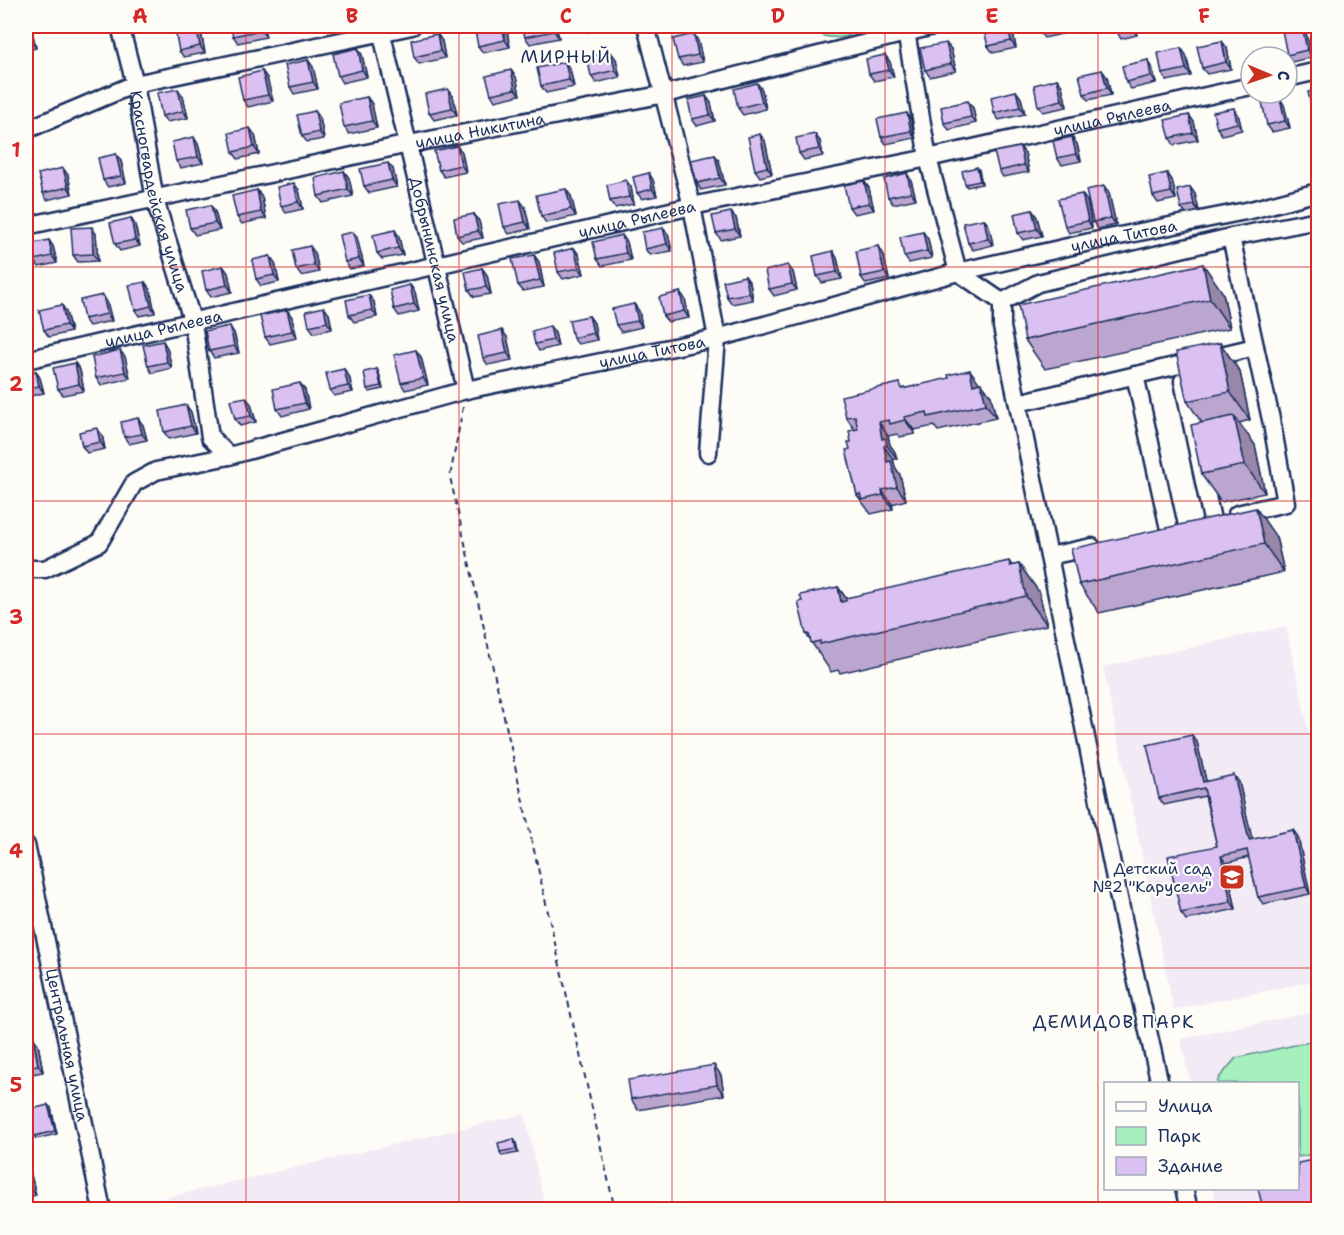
<svg xmlns="http://www.w3.org/2000/svg" width="1344" height="1235" viewBox="0 0 1344 1235" font-family="'Shantell Sans',sans-serif">
<style>
.built{fill:#f2eaf5}
.green{fill:#a6f0be;stroke:#60908e;stroke-width:1.5}
.lines{fill:none;stroke-linecap:round;stroke-linejoin:round}
.minor-casing{stroke:#1b2f5e;stroke-width:21}
.path{stroke:#1b2f5e;stroke-width:2;stroke-dasharray:6 4.5;stroke-linecap:butt}
.minor{stroke:#fdfcf7;stroke-width:16}
.wall{fill:#bba6cf;stroke:#1b2f5e;stroke-width:1.5}
.shaded-wall{fill:#9987a9;stroke:#1b2f5e;stroke-width:1.5}
.building{fill:#dac1f1;stroke:#1b2f5e;stroke-width:1.5}
.grid{fill:none;stroke:#d62828;stroke-width:1.5;stroke-opacity:0.55}
.labels{text-anchor:middle;dominant-baseline:central;stroke-width:4.5;stroke-linejoin:round;paint-order:stroke}
.street-label{font-size:16px;fill:#1b2f5e;stroke:#fdfcf7}
.poi-label{font-size:16px;fill:#1b2f5e;stroke:#fdfcf7;text-anchor:end}
.neighbourhood-label{font-size:18px;letter-spacing:1.5px;fill:#1b2f5e;stroke:#fdfcf7}
.neatline{fill:none;stroke:#d62828;stroke-width:2}
.grid-label{font-size:20px;text-anchor:middle;font-weight:bold;fill:#d62828}
</style>
<rect width="100%" height="100%" fill="#fdfcf7"/>
<filter id="ink" filterUnits="userSpaceOnUse"><feTurbulence type="fractalNoise" baseFrequency=".0167" numOctaves="2"/><feDisplacementMap in="SourceGraphic" scale="12" xChannelSelector="R" yChannelSelector="G"/><feConvolveMatrix kernelMatrix="1 2 1 2 8 2 1 2 1" color-interpolation-filters="sRGB"/></filter>
<g filter="url(#ink)">
<path class="built" d="M1286 626 1318 774V980L1174 1010 1103 667Z
M1318 1011V1209H1217L1213 1189 1298 1188V1084L1190 1083 1181 1039Z
M525 1114 545 1209 153 1210 151 1201Z"/>
<path class="green" d="M815 26H860C851 39 838 39 823 36Z
M1318 1040V1153L1298 1157V1084L1217 1083 1219 1078 1236 1058Z"/>
<g class="lines">
<g class="minor-casing">
<g id="minor">
<path id="s1" d="M120 26 135 84 155 200 193 323 210 437 229 456"/>
<path id="s2" d="M380 26 466 390"/>
<path d="M646 26 692 206 717 338 708 453"/>
<path d="M905 26 928 158 958 272 1002 302"/>
<path d="M1287 78 1318 71"/>
<path d="M26 130 135 84 412 26"/>
<path id="s3" d="M26 226 409 144 665 94 933 26"/>
<path d="M1231 237 1272 424 1286 503 1237 514"/>
<path d="M1002 302V327L1130 952 1160 1084"/>
<path d="M1002 302 1038 283 1231 237 1318 220"/>
<path id="s4" d="M26 360 692 206 928 158 1251 86"/>
<path d="M1135 375 1169 529"/>
<path d="M1183 381 1212 520"/>
<path d="M1018 403 1255 347"/>
<path d="M1049 556 1092 547"/>
<path id="s5" d="M26 569H45L99 543 134 483 156 471 229 456 466 390 717 338 958 272 1094 241 1251 210 1318 192"/>
<path id="s6" d="M26 845 102 1210"/>
<path d="M1184 1188 1189 1210"/>
</g>
</g>
<path class="path" d="M463 407 450 477 615 1210"/>
<use href="#minor" class="minor"/>
</g>
<path class="wall" d="M26 26 31 27 36 48 26 51Z
M196 26 201 32 205 53 184 57 179 51Z
M263 26 266 37 238 43 233 36Z
M280 26H305L284 30Z
M506 26 510 47 483 53 478 46Z
M556 26 559 38 530 44 525 37Z
M584 26H611V27L588 32Z
M1008 26 1013 32 1016 48 993 53 988 46Z
M1038 26H1060L1062 34 1044 38 1039 31Z
M1073 26H1095L1096 28 1077 33Z
M1115 26H1134L1137 35 1121 39 1117 32Z
M1306 33 1312 57 1292 62 1287 55Z
M437 34 442 41 445 58 419 64 414 57Z
M694 34 698 41 703 62 683 66 678 59Z
M358 48 362 55 367 77 342 83 338 76Z
M1181 48 1186 55 1191 76 1167 81 1162 74Z
M1227 48 1231 69 1207 74 1202 68Z
M951 49 956 71 930 77 925 70Z
M885 55 890 62 894 77 874 81 869 74Z
M616 59 620 77 596 83 591 76Z
M308 60 313 67 318 89 294 94 290 87Z
M1148 60 1152 67 1156 83 1131 89 1126 82Z
M570 69 574 87 546 93 541 86Z
M262 71 267 78 273 101 248 107 243 100Z
M516 77 520 95 495 101 491 94Z
M1107 77 1111 95 1088 100 1084 94Z
M1057 79 1062 86 1067 107 1043 112 1038 106Z
M757 83 762 90 766 109 743 115 738 108Z
M1318 89V113H1316L1311 106Z
M1016 91 1021 98 1025 114 999 120 994 113Z
M183 96 188 118 167 122 162 116Z
M453 96 457 115 434 120 429 113Z
M706 96 711 103 715 121 697 126 692 119Z
M367 97 372 104 377 128 349 134 344 127Z
M1280 98 1284 105 1290 128 1272 132 1267 125Z
M973 108 976 123 949 130 944 123Z
M315 111 320 118 324 139 307 142 302 136Z
M907 113 911 120 915 138 886 144 881 137Z
M1238 114 1242 130 1222 135 1217 128Z
M1189 115 1194 122 1198 140 1174 145 1170 138Z
M255 135 259 154 238 159 233 152Z
M765 141 772 174 760 177 755 170Z
M820 141 823 156 804 160 799 153Z
M198 144 203 163 181 168 176 161Z
M1077 144 1081 161 1062 165 1057 158Z
M457 146 462 152 466 172 444 177 439 170Z
M1020 147 1025 153 1029 172 1003 177 999 171Z
M116 154 121 161 126 183 108 187 103 180Z
M715 155 719 161 725 185 701 190 697 183Z
M393 169 397 187 369 193 364 186Z
M979 170 982 184 967 187 965 184Z
M344 171 349 178 353 196 323 203 318 196Z
M649 173 653 180 657 196 642 199 637 193Z
M1167 173 1172 180 1176 199 1158 203 1153 196Z
M68 175 72 194 47 200 43 193Z
M911 180 916 199 893 204 888 197Z
M864 181 869 188 874 210 854 214 849 207Z
M1104 186 1109 193 1116 225 1098 229 1093 222Z
M631 187 634 204 615 208 610 201Z
M1190 187 1195 194 1199 211 1186 214 1181 208Z
M257 190 262 197 266 218 242 224 237 217Z
M299 190 303 209 286 213 281 206Z
M571 196 576 216 546 223 541 216Z
M1087 201 1092 228 1069 233 1065 226Z
M525 207 530 229 509 234 504 227Z
M1032 210 1037 217 1042 236 1023 240 1018 233Z
M215 212 220 230 195 235 190 228Z
M474 214 479 221 483 238 462 242 457 236Z
M131 218 135 225 140 246 120 251 115 244Z
M736 218 740 236 721 240 716 233Z
M984 219 989 226 993 245 973 250 968 243Z
M663 228 668 234 672 251 650 255 645 249Z
M395 230 399 237 403 255 382 259 377 253Z
M923 232 928 239 932 258 909 263 904 256Z
M96 234 98 261 78 262 73 255Z
M357 238 364 266 350 269 345 262Z
M627 242 631 260 602 266 597 259Z
M53 246 57 263 39 267 34 260Z
M878 246 883 253 889 279 866 284 861 277Z
M574 248 579 255 584 274 563 279 558 272Z
M833 251 837 258 842 279 822 283 817 276Z
M315 253 319 272 301 276 296 269Z
M534 255 539 262 544 287 523 291 518 285Z
M270 256 275 263 279 282 261 286 256 279Z
M223 266 228 273 232 292 211 297 206 290Z
M482 268 487 275 491 294 474 297 469 290Z
M793 272 797 290 774 296 769 289Z
M745 276 750 283 753 300 732 304 727 297Z
M145 282 150 289 155 313 139 316 135 310Z
M410 285 415 292 419 311 399 316 394 309Z
M680 292 685 299 689 318 668 322 663 316Z
M1223 293 1230 328 1045 369 1025 340Z
M107 302 112 321 89 326 84 319Z
M374 302 377 317 354 322 349 315Z
M634 304 639 311 642 327 621 332 616 325Z
M62 305 66 312 71 332 49 337 44 330Z
M287 310 292 317 297 338 270 344 265 337Z
M329 314 332 329 314 333 309 326Z
M589 316 594 323 597 340 578 344 573 338Z
M26 323 30 340 26 341Z
M234 333 239 353 214 358 209 351Z
M555 333 558 346 539 351 535 344Z
M507 337 512 360 488 365 483 358Z
M163 341 167 348 172 368 152 373 148 366Z
M1220 343 1240 372 1250 420 1239 423 1255 445 1265 493 1221 502 1201 474 1202 423 1187 401Z
M125 357 130 378 101 385 96 378Z
M421 357 428 385 405 390 401 383Z
M75 363 80 370 84 391 63 395 58 389Z
M344 369 349 376 353 392 334 396 330 390Z
M377 369 379 373 383 389 370 392 367 389Z
M36 371 40 378 44 393 26 397V374Z
M979 383 991 396 996 418 938 431 934 426 914 430 915 434 900 437 897 434 888 436 890 445 895 452 897 459H893L895 467 900 475 906 500 892 504 893 509 871 514 857 495 850 449 855 430 846 417 904 388Z
M305 390 309 409 282 416 277 409Z
M251 404 256 422 240 426 235 419Z
M186 405 191 412 196 433 169 439 164 432Z
M143 425 147 440 129 444 124 437Z
M102 435 105 449 87 453 82 446Z
M1276 537 1284 572 1099 613 1079 584Z
M1019 564 1039 592 1047 625 840 673 838 670 831 672 806 634 802 601 838 587 846 598Z
M1197 742 1206 781 1239 782 1252 840 1293 830 1298 837 1310 894 1263 904 1258 897 1249 857 1226 863 1236 909 1186 920 1181 913 1217 846 1205 796 1164 805 1159 798Z
M26 988 30 1008 26 1009Z
M26 1039 38 1044 43 1072 26 1075Z
M721 1075 724 1095 638 1110 631 1099Z
M51 1108 57 1134 36 1139 34 1136Z
M514 1139 516 1143 518 1153 502 1156 500 1152Z
M26 1159 28 1163 36 1195 26 1198Z"/>
<path class="shaded-wall" d="M28 26H31V27L36 48 31 41Z
M196 26 201 32 205 53 200 46Z
M260 26H263L266 37 261 30Z
M502 26H506L510 47 505 40Z
M553 26H556L559 38 554 31Z
M1008 26 1013 32 1016 48 1011 41Z
M1057 26H1060L1062 34 1057 27Z
M1131 26H1134L1137 35 1132 28Z
M1302 26 1306 33 1312 57 1307 50Z
M437 34 442 41 445 58 440 51Z
M694 34 698 41 703 62 698 55Z
M1222 41 1227 48 1231 69 1226 62Z
M946 43 951 49 956 71 951 64Z
M358 48 362 55 367 77 362 70Z
M1181 48 1186 55 1191 76 1186 69Z
M611 52 616 59 620 77 615 70Z
M885 55 890 62 894 77 889 70Z
M308 60 313 67 318 89 313 82Z
M1148 60 1152 67 1156 83 1151 76Z
M565 62 570 69 574 87 569 80Z
M511 70 516 77 520 95 515 89Z
M1102 70 1107 77 1111 95 1107 88Z
M262 71 267 78 273 101 268 95Z
M1057 79 1062 86 1067 107 1062 100Z
M757 83 762 90 766 109 762 102Z
M178 89 183 96 188 118 183 111Z
M448 89 453 96 457 115 452 108Z
M1016 91 1021 98 1025 114 1020 107Z
M706 96 711 103 715 121 710 115Z
M367 97 372 104 377 128 372 121Z
M1280 98 1284 105 1290 128 1285 121Z
M968 101 973 108 976 123 971 117Z
M1234 108 1238 114 1242 130 1237 123Z
M315 111 320 118 324 139 319 132Z
M907 113 911 120 915 138 911 131Z
M1189 115 1194 122 1198 140 1193 133Z
M250 128 255 135 259 154 254 147Z
M760 134 765 141 772 174 767 167Z
M815 134 820 141 823 156 819 149Z
M194 137 198 144 203 163 198 157Z
M1072 137 1077 144 1081 161 1076 154Z
M457 146 462 152 466 172 461 165Z
M1020 147 1025 153 1029 172 1024 165Z
M116 154 121 161 126 183 121 176Z
M715 155 719 161 725 185 720 178Z
M388 163 393 169 397 187 392 180Z
M977 167 979 170 982 184 980 181Z
M63 168 68 175 72 194 68 187Z
M344 171 349 178 353 196 348 189Z
M649 173 653 180 657 196 652 189Z
M907 173 911 180 916 199 911 192Z
M1167 173 1172 180 1176 199 1171 192Z
M626 180 631 187 634 204 629 197Z
M864 181 869 188 874 210 869 203Z
M294 183 299 190 303 209 298 202Z
M1104 186 1109 193 1116 225 1111 218Z
M1190 187 1195 194 1199 211 1194 205Z
M566 189 571 196 576 216 571 209Z
M257 190 262 197 266 218 261 212Z
M1082 194 1087 201 1092 228 1088 221Z
M520 200 525 207 530 229 525 222Z
M211 205 215 212 220 230 215 223Z
M1032 210 1037 217 1042 236 1037 229Z
M731 212 736 218 740 236 735 229Z
M474 214 479 221 483 238 478 231Z
M131 218 135 225 140 246 135 240Z
M984 219 989 226 993 245 988 239Z
M92 227 96 234 98 261 93 254Z
M663 228 668 234 672 251 667 244Z
M395 230 399 237 403 255 398 248Z
M353 232 357 238 364 266 359 259Z
M923 232 928 239 932 258 927 251Z
M622 235 627 242 631 260 626 253Z
M49 240 53 246 57 263 52 256Z
M310 246 315 253 319 272 314 265Z
M878 246 883 253 889 279 884 272Z
M574 248 579 255 584 274 579 268Z
M833 251 837 258 842 279 837 272Z
M534 255 539 262 544 287 540 280Z
M270 256 275 263 279 282 274 275Z
M1203 264 1223 293 1230 328 1210 299Z
M788 265 793 272 797 290 792 284Z
M223 266 228 273 232 292 227 285Z
M482 268 487 275 491 294 486 287Z
M745 276 750 283 753 300 749 293Z
M145 282 150 289 155 313 151 306Z
M410 285 415 292 419 311 414 304Z
M680 292 685 299 689 318 684 311Z
M103 295 107 302 112 321 107 314Z
M369 295 374 302 377 317 372 310Z
M634 304 639 311 642 327 638 321Z
M62 305 66 312 71 332 66 325Z
M324 307 329 314 332 329 327 322Z
M287 310 292 317 297 338 292 331Z
M589 316 594 323 597 340 593 333Z
M26 323 27 324 30 340 26 333Z
M230 326 234 333 239 353 234 346Z
M550 326 555 333 558 346 553 340Z
M502 330 507 337 512 360 507 353Z
M163 341 167 348 172 368 167 362Z
M1220 343 1240 372 1250 420 1230 392Z
M120 350 125 357 130 378 125 372Z
M416 350 421 357 428 385 423 378Z
M75 363 80 370 84 391 79 384Z
M344 369 349 376 353 392 348 386Z
M377 369 379 373 383 389 381 386Z
M970 370 980 384 973 385Z
M36 371 40 378 44 393 39 386Z
M300 383 305 390 309 409 305 403Z
M981 383 991 396 996 418 986 404Z
M246 397 251 404 256 422 251 416Z
M186 405 191 412 196 433 191 426Z
M1234 416 1255 445 1265 493 1245 465Z
M904 417 914 430 915 434 905 420Z
M138 418 143 425 147 440 142 434Z
M879 422 888 436 890 445 895 452 897 459 882 439Z
M97 428 102 435 105 449 100 442Z
M884 446 893 459 895 467 900 475 906 500 897 487 887 462Z
M882 490 892 504 893 509 883 495Z
M1256 508 1276 537 1284 572 1264 544Z
M1009 561 1023 583 1019 564 1039 592 1047 625 1026 596 1010 566Z
M838 587 858 615 841 602Z
M1192 735 1197 742 1208 789 1203 782Z
M1234 775 1239 782 1254 847 1249 840Z
M1293 830 1298 837 1310 894 1306 887Z
M1221 856 1226 863 1236 909 1231 902Z
M26 988 30 1008 26 1003Z
M33 1037 38 1044 43 1072 38 1065Z
M714 1065 721 1075 724 1095 717 1085Z
M48 1105 51 1108 57 1134 55 1131Z
M514 1139 516 1143 518 1153 516 1149Z
M26 1159 28 1163 36 1195 31 1189 26 1164Z
M1313 1160 1318 1167V1183Z"/>
<path class="building" d="M26 26H28L31 41 26 43Z
M196 26 200 46 179 51 175 30Z
M230 26H260L261 30 233 36Z
M474 26H502L505 40 478 46Z
M522 26H553L554 31 525 37Z
M1008 26 1011 41 988 46 984 31Z
M1038 26H1057V27L1039 31Z
M1115 26H1131L1132 28 1117 32Z
M1302 26 1307 50 1287 55 1282 30Z
M437 34 440 51 414 57 411 40Z
M694 34 698 55 678 59 673 39Z
M1222 41 1226 62 1202 68 1197 46Z
M946 43 951 64 925 70 920 48Z
M358 48 362 70 338 76 333 54Z
M1181 48 1186 69 1162 74 1158 53Z
M611 52 615 70 591 76 587 57Z
M885 55 889 70 869 74 866 59Z
M308 60 313 82 290 87 285 65Z
M1148 60 1151 76 1126 82 1122 66Z
M565 62 569 80 541 86 537 68Z
M511 70 515 89 491 94 486 76Z
M1102 70 1107 88 1084 94 1079 75Z
M262 71 268 95 243 100 238 77Z
M1057 79 1062 100 1038 106 1034 85Z
M757 83 762 102 738 108 734 89Z
M178 89 183 111 162 116 157 93Z
M448 89 452 108 429 113 425 94Z
M1318 89V105L1311 106 1308 92Z
M1016 91 1020 107 994 113 991 97Z
M706 96 710 115 692 119 688 100Z
M367 97 372 121 344 127 339 103Z
M1280 98 1285 121 1267 125 1262 102Z
M968 101 971 117 944 123 941 107Z
M1234 108 1237 123 1217 128 1213 112Z
M315 111 319 132 302 136 297 115Z
M907 113 911 131 881 137 877 119Z
M1189 115 1193 133 1170 138 1165 120Z
M250 128 254 147 233 152 229 133Z
M760 134 767 167 755 170 748 137Z
M815 134 819 149 799 153 796 138Z
M194 137 198 157 176 161 172 142Z
M1072 137 1076 154 1057 158 1053 141Z
M457 146 461 165 439 170 434 151Z
M1020 147 1024 165 999 171 994 152Z
M116 154 121 176 103 180 98 158Z
M715 155 720 178 697 183 691 160Z
M388 163 392 180 364 186 360 169Z
M977 167 980 181 965 184 962 171Z
M63 168 68 187 43 193 38 174Z
M344 171 348 189 318 196 315 178Z
M649 173 652 189 637 193 633 177Z
M907 173 911 192 888 197 884 179Z
M1167 173 1171 192 1153 196 1149 177Z
M626 180 629 197 610 201 607 185Z
M864 181 869 203 849 207 844 185Z
M294 183 298 202 281 206 277 187Z
M1104 186 1111 218 1093 222 1086 190Z
M1190 187 1194 205 1181 208 1177 190Z
M566 189 571 209 541 216 536 195Z
M257 190 261 212 237 217 232 196Z
M1082 194 1088 221 1065 226 1058 199Z
M520 200 525 222 504 227 499 204Z
M211 205 215 223 190 228 186 210Z
M1032 210 1037 229 1018 233 1014 214Z
M731 212 735 229 716 233 712 216Z
M474 214 478 231 457 236 454 218Z
M131 218 135 240 115 244 110 223Z
M984 219 988 239 968 243 963 223Z
M92 227 93 254 73 255 71 228Z
M663 228 667 244 645 249 642 232Z
M395 230 398 248 377 253 373 235Z
M353 232 359 259 345 262 339 235Z
M923 232 927 251 904 256 900 237Z
M622 235 626 253 597 259 593 242Z
M49 240 52 256 34 260 30 244Z
M310 246 314 265 296 269 292 250Z
M878 246 884 272 861 277 856 251Z
M574 248 579 268 558 272 554 253Z
M833 251 837 272 817 276 813 256Z
M534 255 540 280 518 285 512 259Z
M270 256 274 275 256 279 252 260Z
M1203 264 1210 299 1025 340 1018 305Z
M788 265 792 284 769 289 765 271Z
M223 266 227 285 206 290 202 271Z
M482 268 486 287 469 290 465 272Z
M745 276 749 293 727 297 723 281Z
M145 282 151 306 135 310 129 285Z
M410 285 414 304 394 309 390 290Z
M680 292 684 311 663 316 659 297Z
M103 295 107 314 84 319 80 300Z
M369 295 372 310 349 315 346 300Z
M634 304 638 321 616 325 612 309Z
M62 305 66 325 44 330 39 310Z
M324 307 327 322 309 326 306 311Z
M287 310 292 331 265 337 260 316Z
M589 316 593 333 573 338 569 320Z
M230 326 234 346 209 351 205 331Z
M550 326 553 340 535 344 532 331Z
M502 330 507 353 483 358 478 336Z
M163 341 167 362 148 366 143 345Z
M1220 343 1230 392 1187 401 1176 352Z
M120 350 125 372 96 378 92 357Z
M416 350 423 378 401 383 394 355Z
M75 363 79 384 58 389 53 368Z
M344 369 348 386 330 390 326 373Z
M377 369 381 386 367 389 364 372Z
M970 370 973 385 981 383 986 404 928 417 927 412 904 417 905 420 890 424 889 420 879 422 882 439 886 438 887 445 884 446 887 462 891 461 897 487 882 490 883 495 862 500 860 494 857 495 846 450 850 449 848 442H851L849 431 858 429 855 416 846 417 841 396 900 383 902 389 949 378 948 375Z
M36 371 39 386 26 389V374Z
M300 383 305 403 277 409 273 389Z
M246 397 251 416 235 419 230 400Z
M186 405 191 426 164 432 160 411Z
M1234 416 1245 465 1201 474 1191 425Z
M138 418 142 434 124 437 121 422Z
M97 428 100 442 82 446 79 432Z
M1256 508 1264 544 1079 584 1071 549Z
M1009 561 1010 566 1019 564 1026 596 820 644V641L811 643 809 634H806L798 602 802 601 800 595 838 587 841 602 846 601V598Z
M1192 735 1203 782 1234 775 1249 840 1293 830 1306 887 1258 897 1247 850 1221 856 1231 902 1181 913 1168 856 1217 846 1204 788 1159 798 1147 745Z
M33 1037 38 1065 26 1067V1039Z
M714 1065 717 1085 631 1099 628 1080Z
M48 1105 55 1131 34 1136 28 1110Z
M514 1139 516 1149 500 1152 498 1143Z
M1313 1160 1318 1183V1209H1263L1258 1188H1298V1163Z
M26 1164 31 1189 26 1190Z"/>
</g>
<path class="grid" d="M246 26V1210M459 26V1210M672 26V1210M885 26V1210M1098 26V1210M26 267H1318M26 501H1318M26 734H1318M26 968H1318"/>
<defs>
<g id="school-square" transform="scale(1.35)"><rect x="-9" y="-9" width="18" height="18" rx="4" fill="#c8321e" stroke="#fdfcf7"/><path d="M0-5L7-2L0 1L-7-2ZM-4 1L0 2.5L4 1V4Q0 6-4 4Z" fill="#fff"/></g>
</defs>
<g fill-rule="evenodd">
<use href="#school-square" x="1232" y="877"/>
</g>
<g class="labels">
<g class="street-label">
<text stroke="none"><textPath href="#s4" startOffset="1113">улица Рылеева</textPath></text>
<text stroke="none"><textPath href="#s3" startOffset="464">улица Никитина</textPath></text>
<text stroke="none"><textPath href="#s1" startOffset="170">Красногвардейская улица</textPath></text>
<text stroke="none"><textPath href="#s4" startOffset="627">улица Рылеева</textPath></text>
<text stroke="none"><textPath href="#s5" startOffset="1170">улица Титова</textPath></text>
<text stroke="none"><textPath href="#s2" startOffset="240">Добрынинская улица</textPath></text>
<text stroke="none"><textPath href="#s4" startOffset="141">улица Рылеева</textPath></text>
<text stroke="none"><textPath href="#s5" startOffset="684">улица Титова</textPath></text>
<text stroke="none"><textPath href="#s6" startOffset="204">Центральная улица</textPath></text>
</g>
<g class="poi-label">
<text x="1212" y="868">Детский сад<tspan x="1212" dy="18">№2 "Карусель"</tspan></text>
</g>
<g class="neighbourhood-label">
<text x="566" y="57">МИРНЫЙ</text>
<text x="1114" y="1022">ДЕМИДОВ ПАРК</text>
</g>
</g>
<rect width="1344" height="1235" fill="none" stroke="#fdfcf7" stroke-width="66"/>
<rect x="1104" y="1082" width="195" height="108" fill="#fdfcf7" stroke="#a3aaba" stroke-width="1.5"/>
<rect x="1116" y="1102" width="30" height="9" fill="#fdfcf7" stroke="#a3aaba" stroke-width="1.5"/>
<text x="1158" y="1112" font-size="18" fill="#1b2f5e">Улица</text>
<rect x="1116" y="1127" width="30" height="18" fill="#a6f0be" stroke="#a3aaba" stroke-width="1.5"/>
<text x="1158" y="1142" font-size="18" fill="#1b2f5e">Парк</text>
<rect x="1116" y="1157" width="30" height="18" fill="#dac1f1" stroke="#a3aaba" stroke-width="1.5"/>
<text x="1158" y="1172" font-size="18" fill="#1b2f5e">Здание</text>
<g transform="translate(1269 75) rotate(92)"><circle r="28" fill="#fdfcf7" stroke="#a3aaba" stroke-width="1.5"/>
<path d="M0-4.5L10 22L0 15L-10 22Z" fill="#c8321e"/>
<text y="-9" font-size="16" font-weight="bold" text-anchor="middle" fill="#1b2f5e">С</text>
</g>
<rect x="33" y="33" width="1278" height="1169" class="neatline"/>
<g class="grid-label">
<text x="140" y="23">A</text>
<text x="352" y="23">B</text>
<text x="566" y="23">C</text>
<text x="778" y="23">D</text>
<text x="992" y="23">E</text>
<text x="1204" y="23">F</text>
<text x="16" y="157">1</text>
<text x="16" y="391">2</text>
<text x="16" y="624">3</text>
<text x="16" y="858">4</text>
<text x="16" y="1092">5</text>
</g>
</svg>
